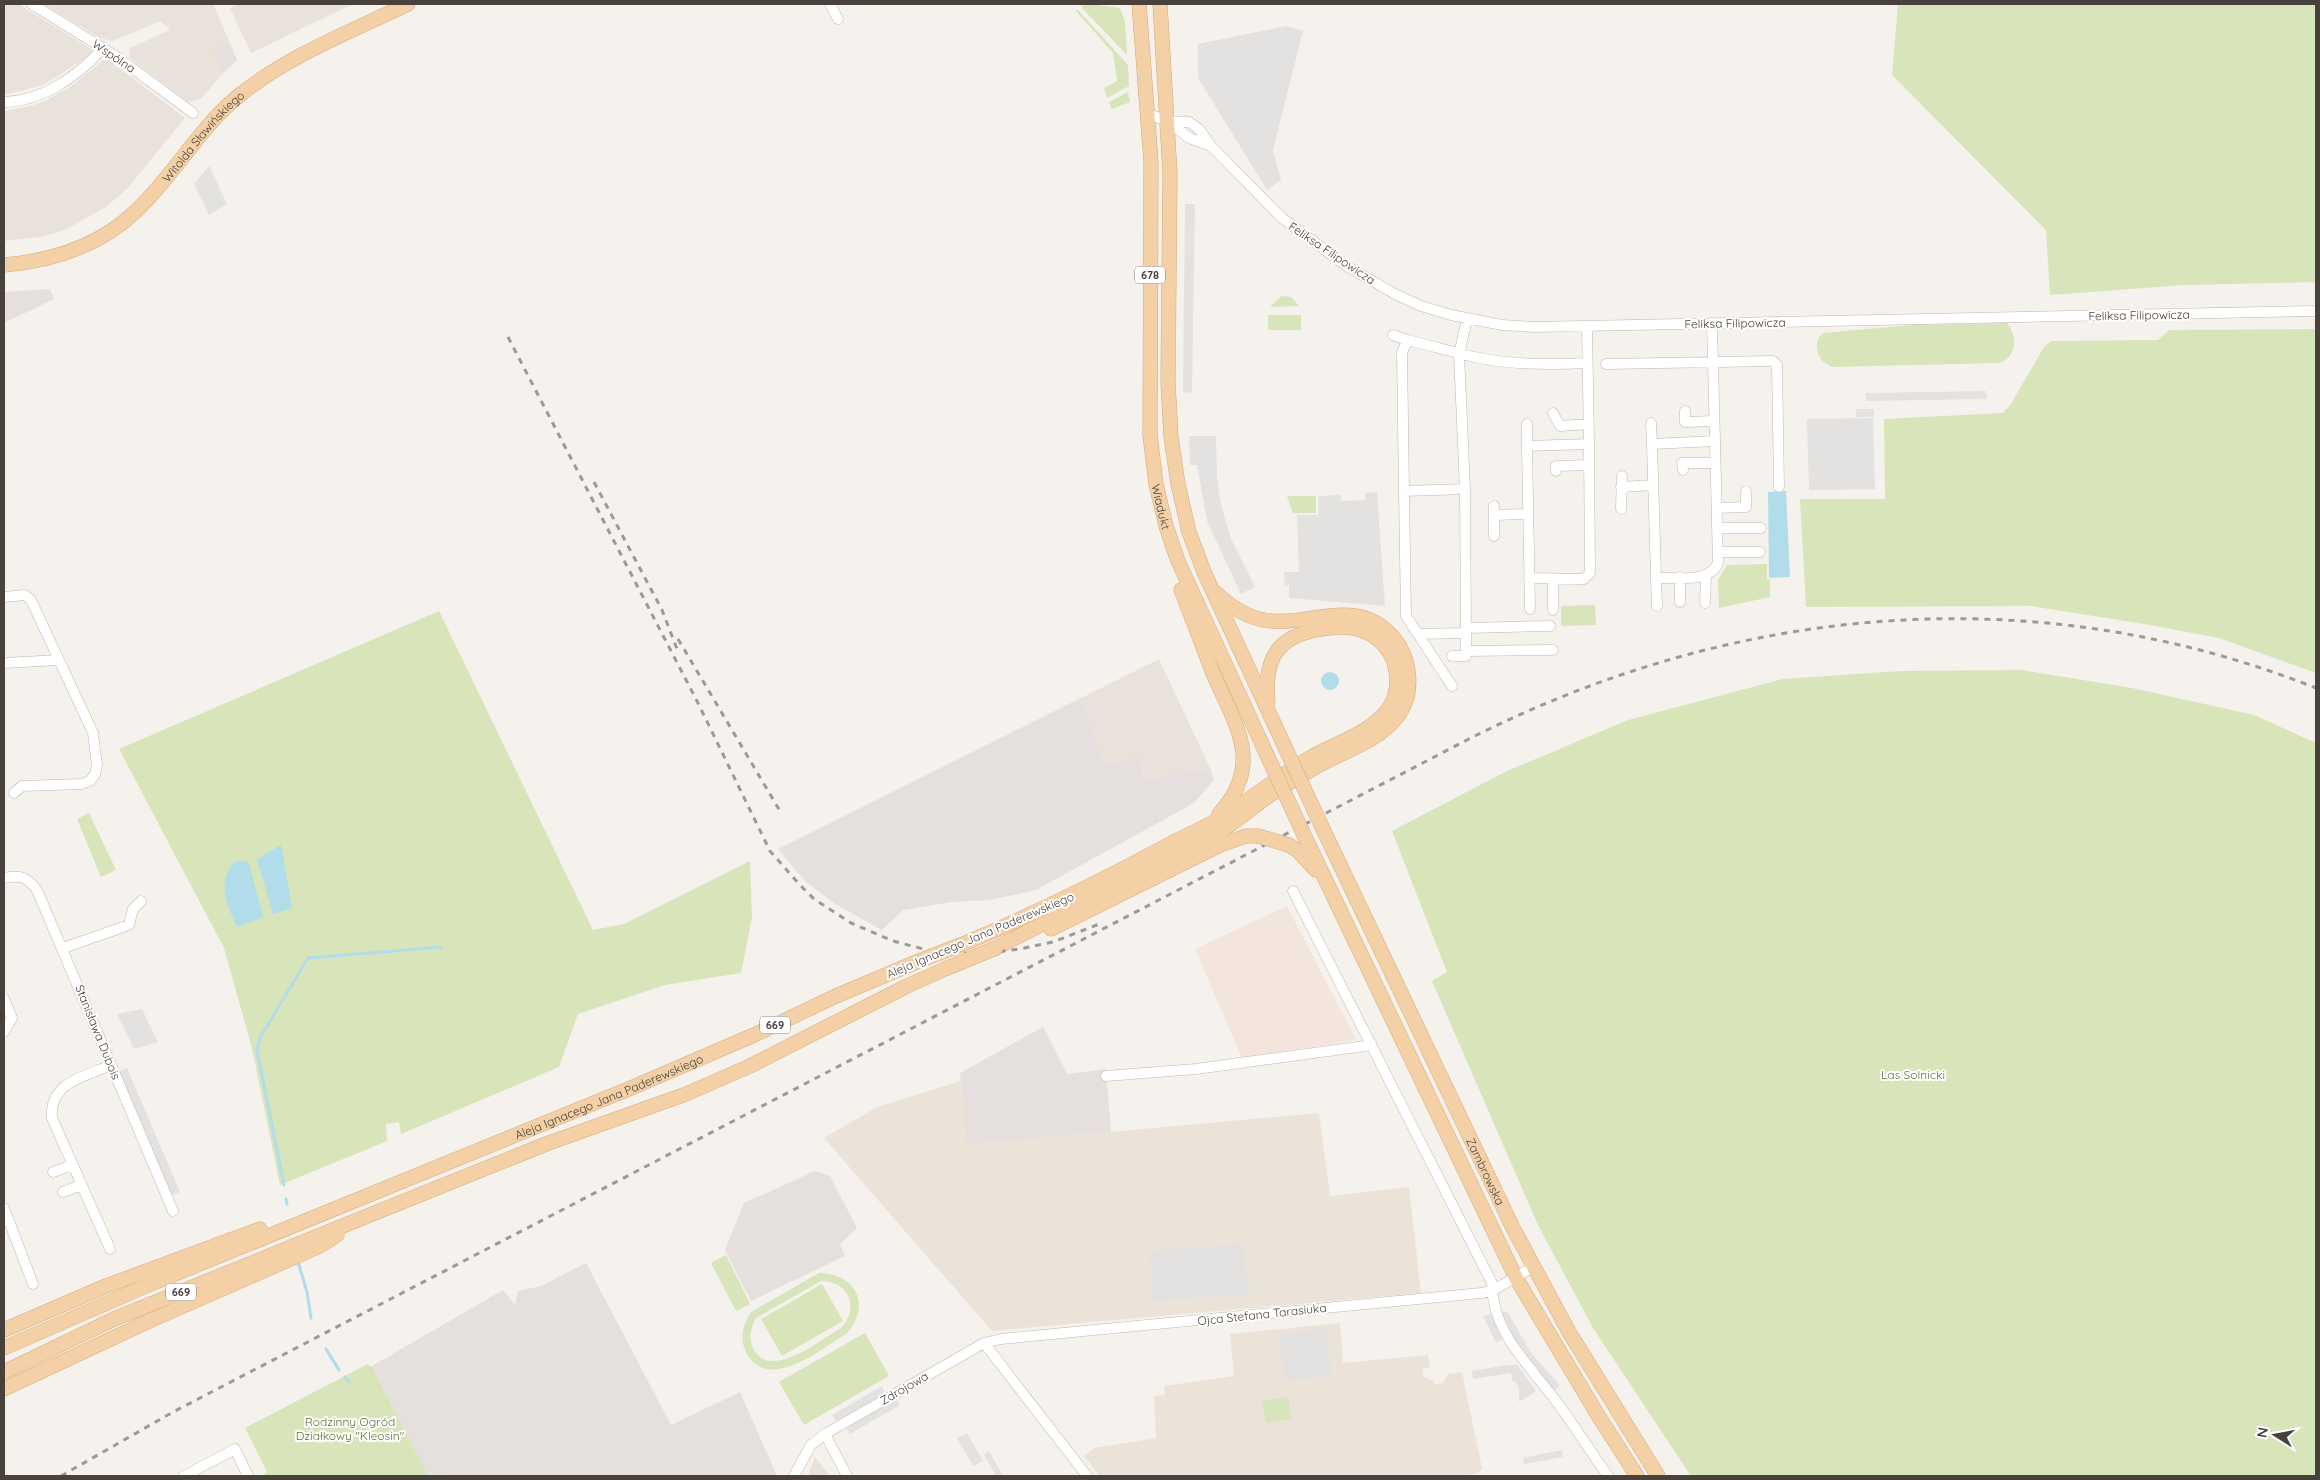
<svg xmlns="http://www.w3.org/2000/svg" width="2320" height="1480" viewBox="0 0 2320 1480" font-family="Quicksand,sans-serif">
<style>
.residential{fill:#e8e2db}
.commercial{fill:#f3e5db}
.industrial{fill:#e5e0de}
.education{fill:#ece3d8}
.green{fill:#d8e4ba;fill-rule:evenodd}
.parking{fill:#e4e2e0}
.water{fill:#b1dcea}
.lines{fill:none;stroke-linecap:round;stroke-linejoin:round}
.stream{stroke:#b1dcea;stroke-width:3}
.minor-casing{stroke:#bfb7b0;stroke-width:11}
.major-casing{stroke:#d8aa77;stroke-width:15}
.minor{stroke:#fff;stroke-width:10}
.major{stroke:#f4d0a6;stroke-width:14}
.rail{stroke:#9a9a9a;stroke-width:3;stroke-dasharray:6 6;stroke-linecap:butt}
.major-bridge-casing{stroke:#d8aa77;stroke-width:15;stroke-linecap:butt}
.major-bridge{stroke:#f4d0a6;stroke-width:14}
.labels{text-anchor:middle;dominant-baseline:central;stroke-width:4;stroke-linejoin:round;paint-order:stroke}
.shield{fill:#fff;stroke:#807a76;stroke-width:1}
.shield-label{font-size:11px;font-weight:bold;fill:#49413b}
.street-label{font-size:12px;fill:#49413b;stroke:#fff}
.park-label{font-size:12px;fill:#577533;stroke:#fff}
</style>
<rect width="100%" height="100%" fill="#f5f1ed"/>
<path class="residential" d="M4 4H18L93 50 84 59 43 85 4 95Z
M43 4H213L230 43 212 51 222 74 201 99 188 102 129 57 130 48 170 30 160 21 113 41 100 38Z
M239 4H353L251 53 230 8Z
M106 58 185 118 126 190 106 207 65 230 41 237 4 241V111L31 106 45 101 73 85Z
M1159 659 1210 768 1144 779 1141 757 1104 763 1091 723 1079 699Z
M815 1457 830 1476H808Z"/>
<path class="commercial" d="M1287 906 1356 1040 1242 1058 1195 949Z"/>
<path class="industrial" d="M230 43 237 60 222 74 212 51Z
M50 289 54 299 4 323V292Z
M1079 699 1091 723 1104 763 1141 757 1144 779 1210 768 1214 780 1194 803 1036 890 990 900 952 902 903 910 882 930 835 904 806 882 778 849Z
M1043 1027 1067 1074 1106 1069 1111 1132 966 1145 960 1073Z
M815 1171 830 1176 857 1228 840 1244 845 1256 751 1301 725 1250 744 1203Z
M586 1263 671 1425 740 1392 777 1476H428L372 1366 503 1290 515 1305 518 1291 541 1286Z"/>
<path class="education" d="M961 1081 967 1145 1319 1113 1330 1196 1409 1187 1421 1293 992 1331 824 1138 877 1107Z
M1340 1323 1343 1363 1428 1355 1430 1367 1422 1369 1423 1377 1432 1380 1435 1385 1443 1383 1448 1374 1462 1372 1482 1469 1477 1473 1461 1476H1100L1084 1456 1094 1448 1156 1438 1154 1396 1165 1395 1164 1386 1234 1376 1230 1334Z"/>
<path class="green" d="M1088 4 1120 8 1125 22 1127 55 1082 8V6Z
M1898 4H2316V282L2184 285 2050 295 2046 230 1892 75Z
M1077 9 1128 65 1129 86 1107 98 1104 88 1117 81 1113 53 1076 11Z
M1128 92 1130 102 1112 109 1109 102Z
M1281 296 1291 297 1299 306 1270 307Z
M1268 315H1301V330H1268Z
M2007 323C2018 337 2017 358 1998 363L1832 367 1822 361C1816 352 1814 340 1823 333L1913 325Z
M2316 329V673L2219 638 2144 624 2031 606 1806 607 1800 499H1885L1884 419 2003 413 2011 404 2044 347 2051 341 2158 340 2169 330Z
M1287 496H1316V513H1293Z
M1767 564V579H1770V597L1719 608 1718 580 1727 565Z
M1595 605 1596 625 1561 626V606Z
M439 611 593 930 624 924 750 861 752 917 741 973 665 985 578 1014 559 1067 401 1134 399 1122 386 1124 387 1141 280 1185 252 1048 224 948 119 749Z
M2021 670 2132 688 2254 715 2316 743V1476H1691L1593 1328 1538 1225 1432 981 1447 972 1392 831 1505 772 1628 720 1783 679 1901 671Z
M89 813 116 870 101 877 77 819Z
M726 1255 750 1304 736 1311 711 1263Z
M819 1273C857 1274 872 1306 846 1334 821 1349 767 1394 746 1352 739 1338 743 1325 751 1312ZM821 1281C849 1281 860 1308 841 1328 820 1340 770 1382 753 1348 748 1337 751 1328 756 1318Z
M822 1284 843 1321 782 1356 761 1319Z
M865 1333 889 1376 804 1425 779 1382Z
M368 1364 370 1367 372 1366 428 1476H261L267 1472 245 1428Z
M1288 1397 1292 1419 1266 1423 1262 1401Z"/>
<path class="parking" d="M1287 26 1303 31 1273 150 1281 180 1267 190 1198 78V44Z
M209 166 227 204 209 215 194 184Z
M1185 204H1195L1192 393 1183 392Z
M1986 391 1987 399 1866 401V393Z
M1856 409H1874V417H1856Z
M1873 418 1875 489 1809 490 1807 419Z
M1189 436H1216L1217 478 1221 505 1231 539 1255 587 1241 594 1207 521 1197 465H1190Z
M1377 492 1385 606 1289 598V585L1285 586 1284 572H1299L1297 515H1318V496L1341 495V501L1365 500V493Z
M142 1009 158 1042 134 1049 117 1014Z
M127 1068 180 1192 167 1197 114 1073Z
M1244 1243 1248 1296 1152 1301 1149 1251Z
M1507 1311 1531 1353 1560 1385 1554 1391 1527 1360 1500 1313Z
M1491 1314 1502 1339 1496 1343 1483 1316Z
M1327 1329 1332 1377 1284 1381 1280 1333Z
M1507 1365H1517L1536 1391 1519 1402V1390L1516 1382H1513L1511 1373 1473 1379 1472 1371Z
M882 1386 885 1393 836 1421 832 1415Z
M896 1398 900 1405 850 1434 846 1427Z
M967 1433 983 1461 973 1466 957 1438Z
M1562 1450 1563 1457 1524 1464 1523 1458Z
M989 1451 1003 1476H996L984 1454Z
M443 1466 448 1476H428L427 1475Z"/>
<path class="water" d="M1786 491 1790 577 1769 578 1768 492Z
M1321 681a9 9 0 1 1 18 0a9 9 0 1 1-18 0Z
M281 845 292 908 273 914 257 859Z
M243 861 249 863 263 917 237 927C227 904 216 884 234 862Z"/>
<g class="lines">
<path class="stream" d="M284 1185 257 1050 260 1038 308 958 441 947
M286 1199 287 1204
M298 1262 307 1292 311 1318
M326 1349 339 1370
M345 1377 349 1382"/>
<g class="minor-casing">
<path id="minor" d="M32 4 117 57 193 113
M830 4 838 19
M4 102C43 101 78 76 103 48
M1148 114 1168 121 1189 122 1199 129 1211 146 1282 218 1348 267 1395 294 1421 306 1451 315 1502 325 1534 327 2316 311
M1168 121 1189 138 1211 146
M1467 319 1459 354 1465 489 1404 491 1402 353 1407 340C1429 345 1452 352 1474 357 1511 365 1549 365 1587 363
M1712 323 1715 441 1652 444 1656 578C1676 577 1709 584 1718 563L1715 441
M1393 335 1407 340
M1606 364 1773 361 1777 365 1779 487
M1685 411V422L1714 421
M1553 413 1560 426 1588 424
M1651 423 1652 444
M1527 424V446
M1683 470 1682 463H1715
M1556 471V466L1589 465
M1621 487 1653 485
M1404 491 1406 616 1452 686
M1494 506V536
M1717 508 1746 507V491
M1621 509 1622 476
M1494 515 1528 514
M1717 528H1761
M1718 552H1760
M1680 577V602
M1529 578 1584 579 1590 573 1589 444
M1656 578 1657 606
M1553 579V610
M4 597 25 595 31 600 93 733 97 765 95 774 90 781 81 784 22 786 14 793
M1705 603 1706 577
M1530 609 1527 446 1589 444 1587 326
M1466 628 1550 626
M1418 634 1466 633 1465 489
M1466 651 1553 650
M1452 656H1466V633
M4 663 59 660
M4 878C20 875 26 876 37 890L173 1211
M1293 891 1492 1283C1492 1333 1528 1363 1556 1401 1574 1425 1590 1451 1608 1476
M63 948 129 925 133 909 141 901
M4 999 12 1018 4 1032
M1106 1076 1196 1069 1365 1046 1371 1043
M53 1172 72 1165
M63 1192 81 1185
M4 1208 33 1284
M110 1249 52 1118C49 1082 84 1077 111 1065
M984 1343 1087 1476
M184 1476 235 1449 248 1476
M794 1476 811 1445 825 1434
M847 1476 825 1434 984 1343 1001 1339 1481 1293 1492 1291 1533 1267"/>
</g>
<g class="major-casing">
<g id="major">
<path id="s1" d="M1139 4 1151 162 1150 435 1156 484 1166 526 1178 561 1266 753"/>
<path d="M1160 4 1170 174 1168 382 1171 437 1178 484 1189 532 1204 572 1284 745"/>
<path id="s2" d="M4 265C52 261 99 246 135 212 174 176 199 127 241 94 290 55 352 31 408 4"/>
<path d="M1181 590C1192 617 1202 645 1213 673 1235 725 1265 763 1219 814"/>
<path id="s3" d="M1323 829 1513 1228 1569 1332 1658 1476"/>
<path d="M1305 837 1516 1278 1599 1417 1637 1476"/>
<path d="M1289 845 1298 851 1316 870"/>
<path d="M1051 929 1220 845 1246 836H1258"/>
<path d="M968 942C1036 913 1103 880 1168 845 1186 835 1205 828 1222 817 1251 799 1277 778 1306 760 1332 744 1371 734 1389 708 1401 690 1399 661 1384 645 1369 629 1350 625 1329 628 1281 633 1263 654 1268 702"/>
<path d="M996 948C1069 910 1143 875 1214 835 1232 825 1247 812 1263 800 1279 788 1297 778 1314 768 1341 752 1377 743 1397 717 1416 692 1411 656 1390 634 1354 596 1307 628 1264 620 1245 617 1230 606 1216 593"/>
<path d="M4 1330 106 1286 260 1229"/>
<path id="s4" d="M4 1348 153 1283 631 1088 754 1035 836 996 919 961"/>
<path d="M4 1372 114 1319 360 1219 546 1144 686 1094 750 1066 907 986 945 969"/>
<path d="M4 1389 147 1322 320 1246 337 1235"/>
</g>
</g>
<use href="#minor" class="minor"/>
<use href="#major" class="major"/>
<path class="rail" d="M508 337 697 701 770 851 799 884 814 899 851 923 893 941 931 951 979 954 1020 949 1053 942 1102 923
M594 482 662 610 677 649
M678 639 780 811
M61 1476 173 1412 1465 741C1733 604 2033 576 2316 688"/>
<g class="major-bridge-casing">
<path id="major-bridge" d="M1284 745 1323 829
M1266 753 1305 837
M1258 836 1289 845
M919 961 968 942
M945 969 996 948"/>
</g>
<use href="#major-bridge" class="major-bridge"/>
</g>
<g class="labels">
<g class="shield">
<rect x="1135" y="266.5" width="30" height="17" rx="4"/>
<rect x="760" y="1016.5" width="30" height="17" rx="4"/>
<rect x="166" y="1283.5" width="30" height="17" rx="4"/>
</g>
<g class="shield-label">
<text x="1150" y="275">678</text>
<text x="775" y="1025">669</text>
<text x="181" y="1292">669</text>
</g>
<g class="street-label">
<text transform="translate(114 56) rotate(34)">Wspólna</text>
<text stroke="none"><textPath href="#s2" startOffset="246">Witolda Sławińskiego</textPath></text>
<text transform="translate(1332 253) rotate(34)">Feliksa Filipowicza</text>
<text transform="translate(2139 315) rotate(-1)">Feliksa Filipowicza</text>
<text transform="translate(1735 323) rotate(-1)">Feliksa Filipowicza</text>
<text stroke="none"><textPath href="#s1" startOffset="504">Wiadukt</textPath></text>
<text transform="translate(980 935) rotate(-23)">Aleja Ignacego Jana Paderewskiego</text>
<text transform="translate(98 1032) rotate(68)">Stanisława Dubois</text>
<text stroke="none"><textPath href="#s4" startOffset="655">Aleja Ignacego Jana Paderewskiego</textPath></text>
<text stroke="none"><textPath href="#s3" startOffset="379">Zambrowska</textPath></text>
<text transform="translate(1262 1314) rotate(-6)">Ojca Stefana Tarasiuka</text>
<text transform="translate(904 1388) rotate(-30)">Zdrojowa</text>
</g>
<g class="park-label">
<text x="1913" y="1074">Las Solnicki</text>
<text x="350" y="1421">Rodzinny Ogród<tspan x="350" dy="14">Działkowy "Kleosin"</tspan></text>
</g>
</g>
<rect width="2320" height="1480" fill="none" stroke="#49413b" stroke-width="10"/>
<g transform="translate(2275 1435) rotate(281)" stroke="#ffffff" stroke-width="4" paint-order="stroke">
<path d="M0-4L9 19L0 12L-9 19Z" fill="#49413b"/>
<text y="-8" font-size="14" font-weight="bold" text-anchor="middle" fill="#49413b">N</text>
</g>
</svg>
